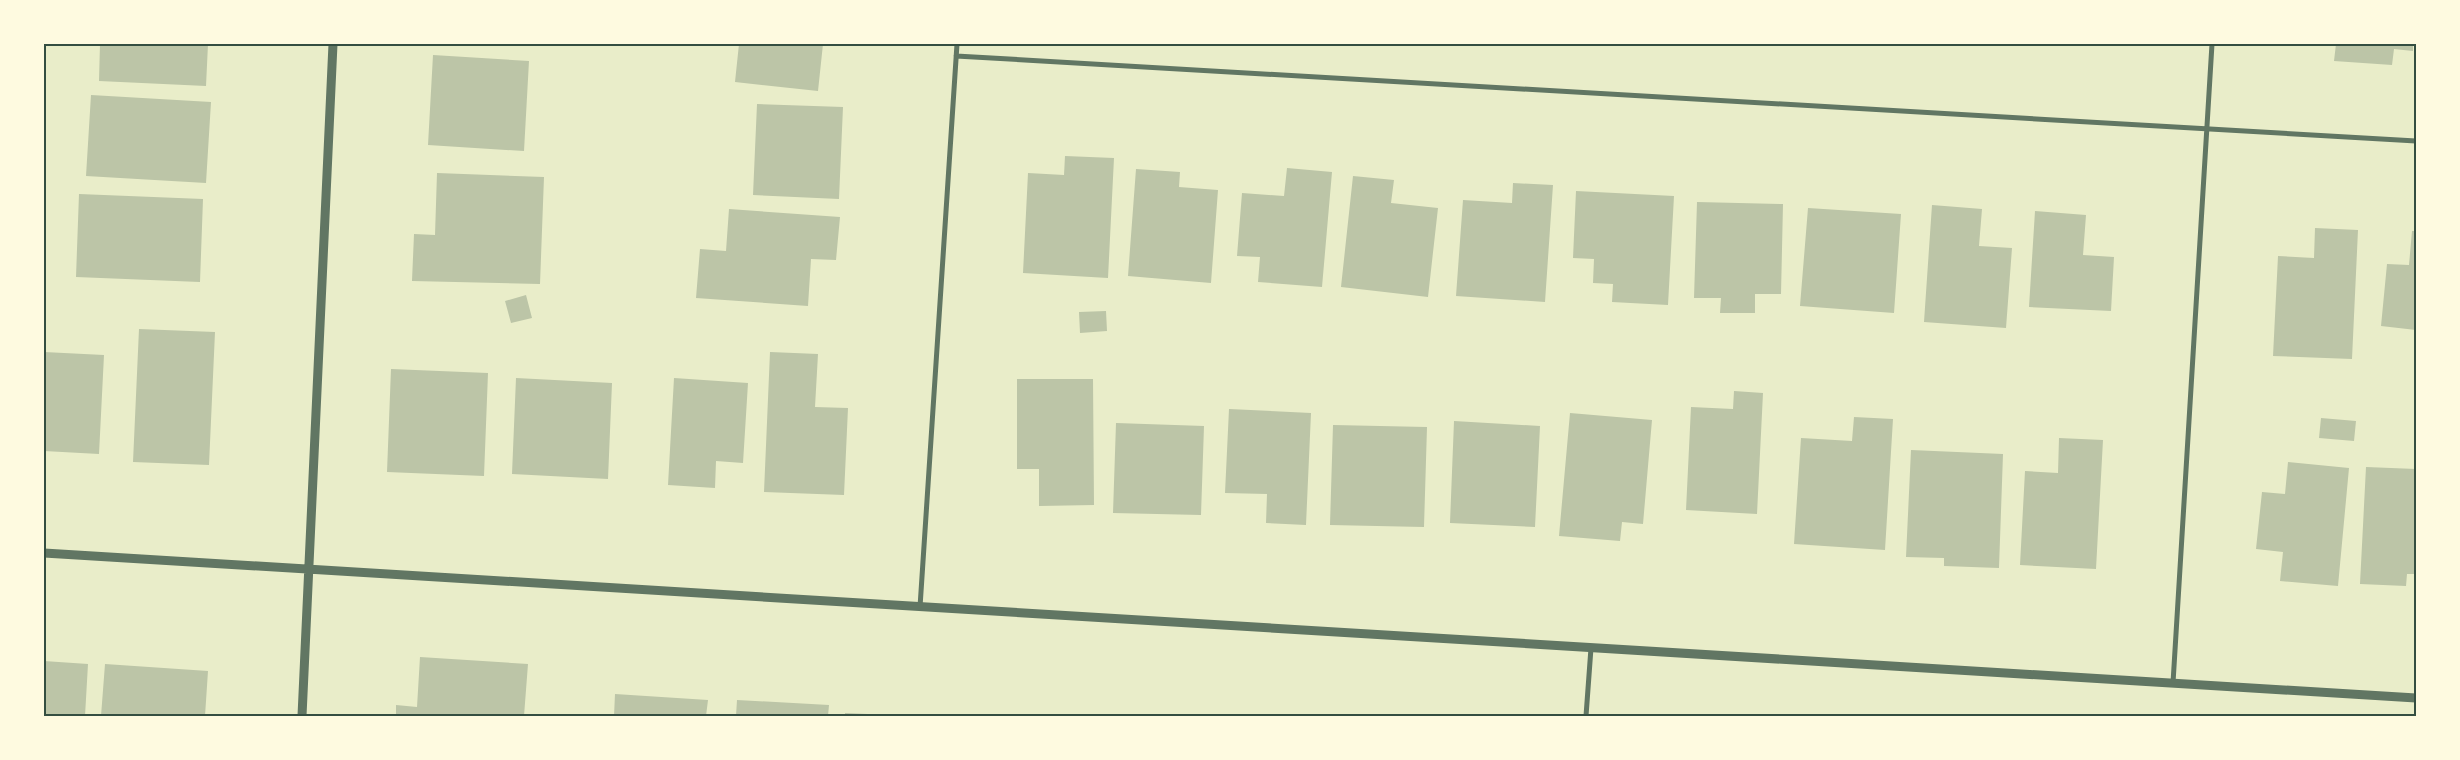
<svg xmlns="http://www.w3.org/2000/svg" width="2460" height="760" viewBox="0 0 2460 760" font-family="Helvetica,sans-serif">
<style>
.building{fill:#bcc5a7}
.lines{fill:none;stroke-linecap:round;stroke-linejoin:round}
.minor{stroke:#617663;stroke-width:5}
.tertiary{stroke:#617663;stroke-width:9}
.neatline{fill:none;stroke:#344e41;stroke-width:2}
</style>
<rect width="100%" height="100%" fill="#e9edc9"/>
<path class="building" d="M100 44H208L206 86 99 81Z
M739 44H823L818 91 735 82Z
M2336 44H2413V51L2394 49 2392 65 2334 61Z
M433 55 529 61 524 151 428 145Z
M91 95 211 102 206 183 86 176Z
M757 104 843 107 839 199 753 195Z
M1065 156 1114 158 1108 278 1023 273 1028 173 1064 175Z
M1287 168 1332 172 1322 287 1258 282 1260 257 1237 256 1242 193 1284 196Z
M1136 169 1180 172 1179 187 1218 190 1211 283 1128 276Z
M437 173 544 177 540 284 412 281 414 234 435 235Z
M1353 176 1394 180 1391 203 1438 208 1428 297 1341 287Z
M1513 183 1553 185 1545 302 1456 296 1463 200 1512 203Z
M1576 191 1674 196 1668 305 1612 302 1613 284 1593 283 1594 259 1573 258Z
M79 194 203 199 200 282 76 277Z
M1697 202 1783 204 1781 294H1755V313H1720L1721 298H1694Z
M1932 205 1982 209 1979 246 2012 248 2006 328 1924 322Z
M1808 208 1901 214 1894 313 1800 306Z
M729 209 840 217 836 260 811 259 808 306 696 298 700 249 726 251Z
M2035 211 2086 215 2083 255 2114 257 2111 311 2029 307Z
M2315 228 2358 230 2352 359 2273 356 2278 256 2314 258Z
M2412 231H2416V330L2381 326 2387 264 2409 265Z
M526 295 532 318 511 323 505 301Z
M1106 311 1107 331 1080 333 1079 312Z
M139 329 215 332 209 465 133 462Z
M44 352 104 355 99 454 44 451Z
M770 352 818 354 815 407 848 408 844 495 764 492Z
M391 369 488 373 484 476 387 472Z
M516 378 612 383 608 479 512 474Z
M674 378 748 383 743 463 716 461 715 488 668 485Z
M1017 379H1093L1094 505 1039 506V469H1017Z
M1734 391 1763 393 1757 514 1686 510 1691 407 1733 409Z
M1229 409 1311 413 1306 525 1266 523 1267 494 1225 493Z
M1570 413 1652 420 1643 524 1622 522 1620 541 1559 536Z
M1854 417 1893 419 1885 550 1794 544 1801 438 1852 441Z
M2321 418 2356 421 2354 441 2319 438Z
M1454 421 1540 426 1535 527 1450 523Z
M1116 423 1204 426 1201 515 1113 513Z
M1333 425 1427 427 1424 527 1330 525Z
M2059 438 2103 440 2096 569 2020 565 2025 471 2058 473Z
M1911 450 2003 454 1999 568 1944 566V558L1906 557Z
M2288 462 2349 468 2338 586 2280 581 2283 552 2256 549 2262 492 2285 494Z
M2366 467 2416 469V574H2407L2406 586 2360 584Z
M420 657 528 664 524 716H396V705L417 707Z
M44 661 88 664 85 716H44Z
M105 664 208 671 205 716H101Z
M615 694 708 700 706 716H614Z
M737 700 829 705 828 716H736Z
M845 713 890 715V716H845Z"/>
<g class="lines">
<path class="minor" d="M956 56 2416 141
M920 607 957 44
M2173 683 2212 44
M1586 716 1591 648"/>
<path class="tertiary" d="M44 553 2416 698
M302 716 333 44"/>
</g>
<rect width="2460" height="760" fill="none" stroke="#fefae0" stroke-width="90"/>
<rect x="45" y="45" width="2370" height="670" class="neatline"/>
</svg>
